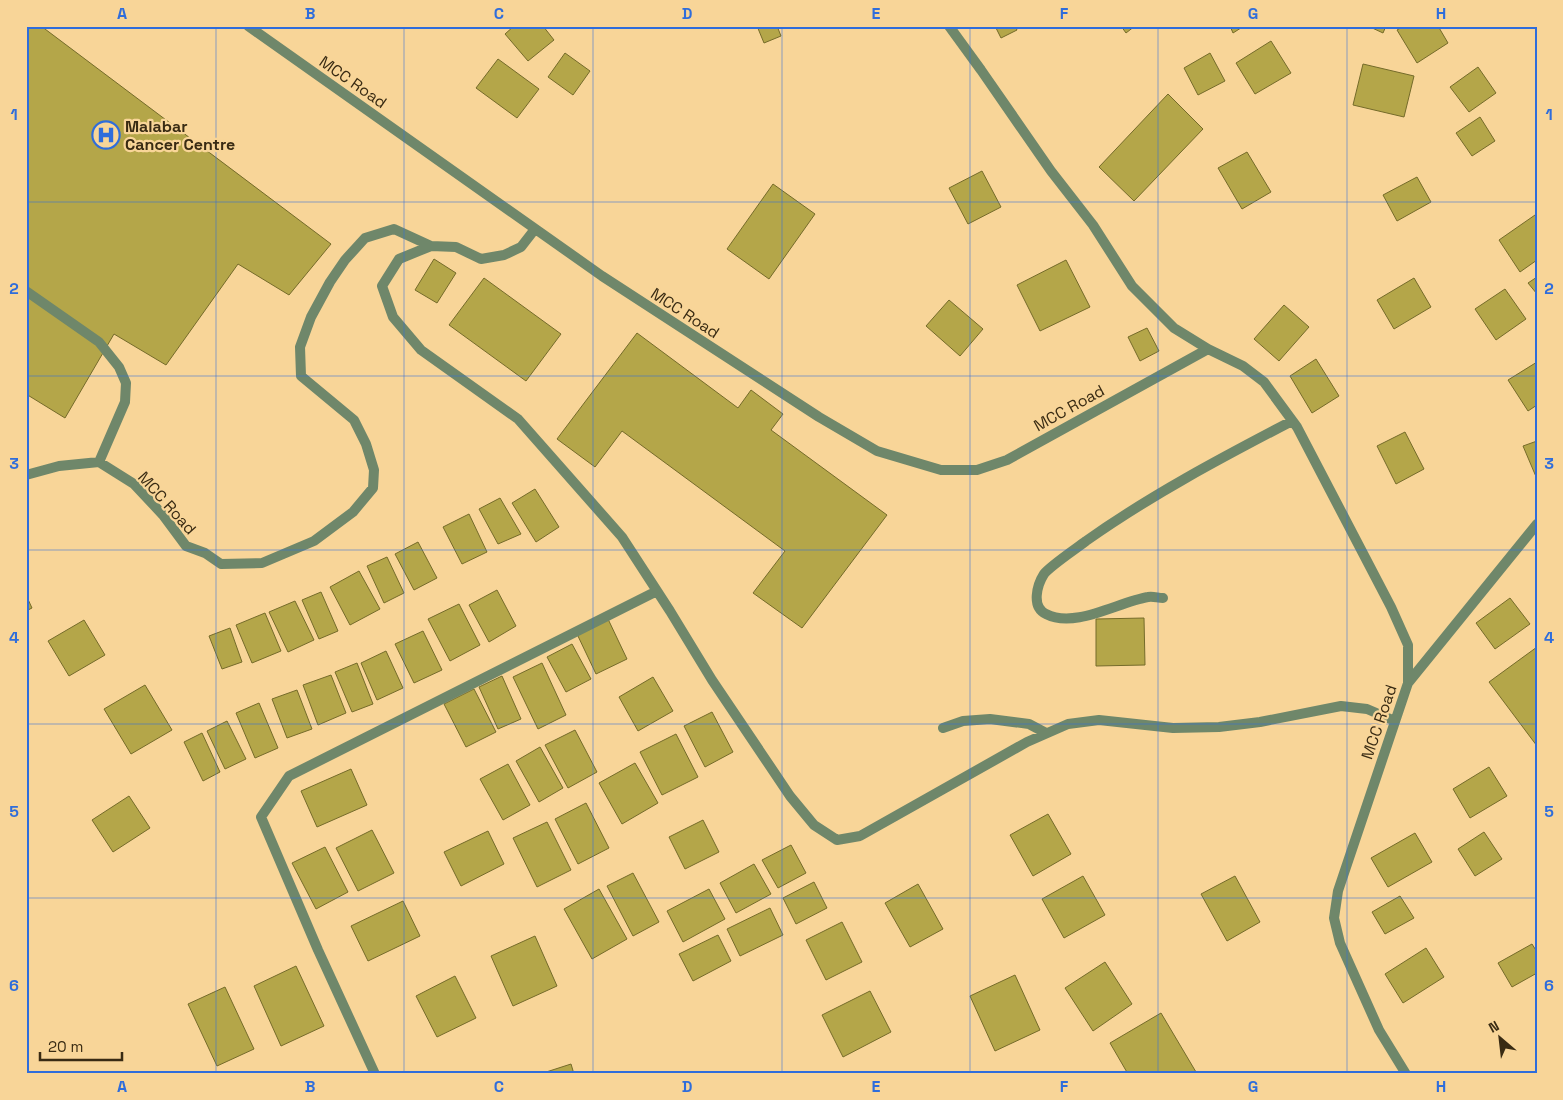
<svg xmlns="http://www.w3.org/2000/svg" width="1563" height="1100" viewBox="0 0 1563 1100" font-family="'Space Grotesk',sans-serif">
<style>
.building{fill:#b4a649;stroke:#756b2a}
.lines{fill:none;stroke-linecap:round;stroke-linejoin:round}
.street{stroke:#6f876a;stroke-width:10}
.grid{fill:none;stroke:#2f6ddb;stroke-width:1;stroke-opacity:0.55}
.labels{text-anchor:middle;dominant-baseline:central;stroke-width:4.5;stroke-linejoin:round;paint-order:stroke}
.street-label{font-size:16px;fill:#392b13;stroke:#f8d598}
.poi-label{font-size:16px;font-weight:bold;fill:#392b13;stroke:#f8d598;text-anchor:start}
.neatline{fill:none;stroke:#2f6ddb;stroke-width:2}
.grid-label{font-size:16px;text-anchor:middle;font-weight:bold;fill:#2f6ddb}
</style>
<rect width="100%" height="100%" fill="#f8d598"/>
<path class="building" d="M26 26H41L331 244 289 295 238 264 166 365 114 334 65 418 26 394Z
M514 26H543L554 40 528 61 505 34Z
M757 26H777L781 36 764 43Z
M995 26H1015L1017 30 1001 38Z
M1121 26H1135L1126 33Z
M1230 26H1244L1233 33Z
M1368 26H1386L1383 33Z
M1404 26H1438L1448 43 1417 63 1397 30Z
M1271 41 1291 73 1255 94 1236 63Z
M565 53 590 71 573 95 548 77Z
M1210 53 1225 81 1198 95 1184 68Z
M498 59 539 89 517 118 476 88Z
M1363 64 1414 76 1404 117 1353 105Z
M1478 67 1496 93 1469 112 1450 87Z
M1168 94 1203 129 1134 201 1099 167Z
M1480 117 1495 141 1472 156 1456 133Z
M1247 152 1271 192 1242 209 1218 168Z
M982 171 1001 207 968 224 949 188Z
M1417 177 1431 202 1397 221 1383 195Z
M773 184 815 214 769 279 727 249Z
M1535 215 1537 217V260L1520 272 1499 240Z
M434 259 456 273 437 303 415 290Z
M1066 260 1090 307 1040 331 1017 285Z
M1537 277V294L1528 283Z
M484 278 561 334 526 381 449 325Z
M1414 278 1431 307 1394 329 1377 300Z
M1505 289 1526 319 1496 340 1475 309Z
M949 300 983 329 960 356 926 326Z
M1284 305 1309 327 1279 361 1254 339Z
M1147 328 1159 351 1140 361 1128 337Z
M637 333 738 408 751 390 783 414 771 430 887 515 802 628 753 593 785 551 622 431 595 467 557 439Z
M1316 359 1339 396 1312 413 1290 376Z
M1537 362V405L1528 411 1508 380Z
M1405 432 1424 469 1396 484 1377 446Z
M1537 441V479L1523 446Z
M535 489 559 527 536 542 512 503Z
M500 498 521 534 498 544 479 509Z
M469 514 487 552 462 564 443 527Z
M418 542 437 578 414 590 395 554Z
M387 557 404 593 384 603 367 566Z
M359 571 380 609 350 625 330 587Z
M497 590 516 626 489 642 469 605Z
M321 592 338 631 319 639 302 600Z
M26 595 32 608 26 611Z
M1510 598 1530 624 1495 649 1476 623Z
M295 601 314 640 288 652 269 612Z
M459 604 480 645 450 661 428 619Z
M265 613 281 651 252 663 236 625Z
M1144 618 1145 665 1096 666V619Z
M608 619 627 659 596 674 577 634Z
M84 620 105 655 69 676 48 641Z
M230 628 242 662 222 669 209 636Z
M423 631 442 670 414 683 395 644Z
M572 644 591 679 566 692 547 657Z
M1537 647V746L1489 682Z
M386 651 403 688 377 700 361 663Z
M357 663 373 704 352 712 335 672Z
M542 663 566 715 538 729 513 677Z
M331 675 346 713 318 725 303 685Z
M502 676 521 719 498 729 479 687Z
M653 677 673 711 638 731 619 697Z
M145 685 172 730 131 754 104 709Z
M474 689 496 732 466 747 444 704Z
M297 690 312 729 287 738 272 699Z
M259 703 278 748 255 758 236 713Z
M712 712 733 752 705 767 684 726Z
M227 721 246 759 225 769 207 731Z
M575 730 597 772 568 788 545 745Z
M202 733 220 772 203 781 184 742Z
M676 734 698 777 662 795 640 752Z
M540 747 563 788 539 802 516 761Z
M635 763 658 803 622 824 599 783Z
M508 764 530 805 503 820 480 779Z
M1489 767 1507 796 1470 818 1453 789Z
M351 769 367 805 317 827 301 791Z
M129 796 150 828 113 852 92 820Z
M586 803 609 848 578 864 555 819Z
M1048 814 1071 854 1033 876 1010 835Z
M703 820 719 852 685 869 669 837Z
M547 822 571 870 537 887 513 838Z
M372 830 394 873 358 891 336 848Z
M488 831 504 864 461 886 444 852Z
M1484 832 1502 859 1475 876 1458 849Z
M1415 833 1432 862 1388 887 1371 858Z
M791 845 806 873 778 888 762 860Z
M325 847 348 892 316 909 292 863Z
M754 864 771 894 736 913 720 883Z
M633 873 659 922 633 936 607 886Z
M1083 876 1105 915 1064 938 1042 899Z
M1235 876 1260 922 1227 941 1201 894Z
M814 882 827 908 796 924 783 898Z
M918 884 943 929 910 947 885 903Z
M599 889 627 939 592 959 564 909Z
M709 889 725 919 683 942 667 911Z
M1400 896 1414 918 1385 934 1372 912Z
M403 901 420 936 368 961 351 926Z
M770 908 783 935 740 956 727 929Z
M842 922 862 962 826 980 806 940Z
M718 935 731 961 693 981 679 954Z
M535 936 557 986 513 1006 491 956Z
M1532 944 1537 952V973L1512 987 1498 963Z
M1426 948 1444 977 1403 1003 1385 974Z
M1105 962 1132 1004 1093 1031 1065 988Z
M296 966 324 1026 281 1046 254 986Z
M1015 975 1040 1030 995 1051 970 996Z
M455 976 476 1018 437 1037 416 996Z
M225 987 254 1049 217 1066 188 1004Z
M870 991 891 1032 843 1057 822 1015Z
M1161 1013 1196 1072 1194 1074H1128L1110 1043Z
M571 1064 574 1074H540Z"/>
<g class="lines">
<path class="street" d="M248 26 602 276 819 417 877 451 941 470H977L1007 460 1208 349 1243 366 1264 382 1297 427 1391 607 1408 645V683L1338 891 1334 918 1340 943 1379 1030 1406 1074
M949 26 981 70 1051 171 1093 225 1132 286 1174 328 1208 349
M535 229 521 247 504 255 481 259 456 247 431 246 399 259 382 286 393 317 421 350 518 419 622 537 670 611 712 680 790 796 814 825 837 840 860 836 1027 742 1068 724 1099 720 1173 728 1219 727 1260 722 1341 706 1367 709 1395 721
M26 291 99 342 119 367 126 383 125 402 99 462
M26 475 59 466 99 462 134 484 163 515 186 546 205 553 221 564 262 563 314 541 353 512 373 488 374 470 366 444 354 420 301 376 300 347 311 317 330 282 345 260 365 238 394 229 431 246
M1163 598C1158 598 1153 596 1148 597 1118 602 1075 629 1046 614 1031 607 1037 585 1044 574 1050 566 1077 548 1086 541 1151 495 1221 458 1292 421
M1408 683 1537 524
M943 728 963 721 990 719 1029 724 1046 733
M375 1074 318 950 261 817 289 776 657 591"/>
</g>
<path class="grid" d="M216 26V1074M404 26V1074M593 26V1074M782 26V1074M970 26V1074M1158 26V1074M1347 26V1074M26 202H1537M26 376H1537M26 550H1537M26 724H1537M26 898H1537"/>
<defs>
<g id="hospital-ring" transform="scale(1.4375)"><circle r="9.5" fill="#f8d598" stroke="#2f6ddb" stroke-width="1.5"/><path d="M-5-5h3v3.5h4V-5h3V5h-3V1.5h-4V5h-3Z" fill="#2f6ddb"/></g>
</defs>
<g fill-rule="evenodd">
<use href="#hospital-ring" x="106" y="135"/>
</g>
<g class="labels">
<g class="street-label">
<text transform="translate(353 82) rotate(35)">MCC Road</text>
<text transform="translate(685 313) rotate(33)">MCC Road</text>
<text transform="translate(1069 408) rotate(-29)">MCC Road</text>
<text transform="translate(167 503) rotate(48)">MCC Road</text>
<text transform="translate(1379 722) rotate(-71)">MCC Road</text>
</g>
<g class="poi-label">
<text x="125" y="126">Malabar<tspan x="125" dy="18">Cancer Centre</tspan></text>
</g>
</g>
<rect width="1563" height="1100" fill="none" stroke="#f8d598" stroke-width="55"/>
<g transform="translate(1500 1038) rotate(332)" stroke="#f8d598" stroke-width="4" paint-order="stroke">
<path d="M0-4L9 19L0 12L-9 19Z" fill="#392b13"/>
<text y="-8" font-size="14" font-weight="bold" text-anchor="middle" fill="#392b13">N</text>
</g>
<path d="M40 1052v8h82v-8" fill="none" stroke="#392b13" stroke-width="2.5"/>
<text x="48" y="1052" font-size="15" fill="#392b13" stroke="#f8d598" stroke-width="4" paint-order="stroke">20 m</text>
<rect x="28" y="28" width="1508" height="1044" class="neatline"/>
<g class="grid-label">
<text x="122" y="19">A</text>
<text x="310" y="19">B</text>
<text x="499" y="19">C</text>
<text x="687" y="19">D</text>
<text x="876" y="19">E</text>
<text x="1064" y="19">F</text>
<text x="1253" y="19">G</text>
<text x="1441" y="19">H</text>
<text x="14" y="120">1</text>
<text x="1549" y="120">1</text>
<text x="14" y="294">2</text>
<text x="1549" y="294">2</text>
<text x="14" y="469">3</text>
<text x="1549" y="469">3</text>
<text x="14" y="643">4</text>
<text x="1549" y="643">4</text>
<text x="14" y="817">5</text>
<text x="1549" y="817">5</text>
<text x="14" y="991">6</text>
<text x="1549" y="991">6</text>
<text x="122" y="1092">A</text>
<text x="310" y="1092">B</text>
<text x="499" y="1092">C</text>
<text x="687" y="1092">D</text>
<text x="876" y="1092">E</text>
<text x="1064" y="1092">F</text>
<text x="1253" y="1092">G</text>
<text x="1441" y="1092">H</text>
</g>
</svg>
